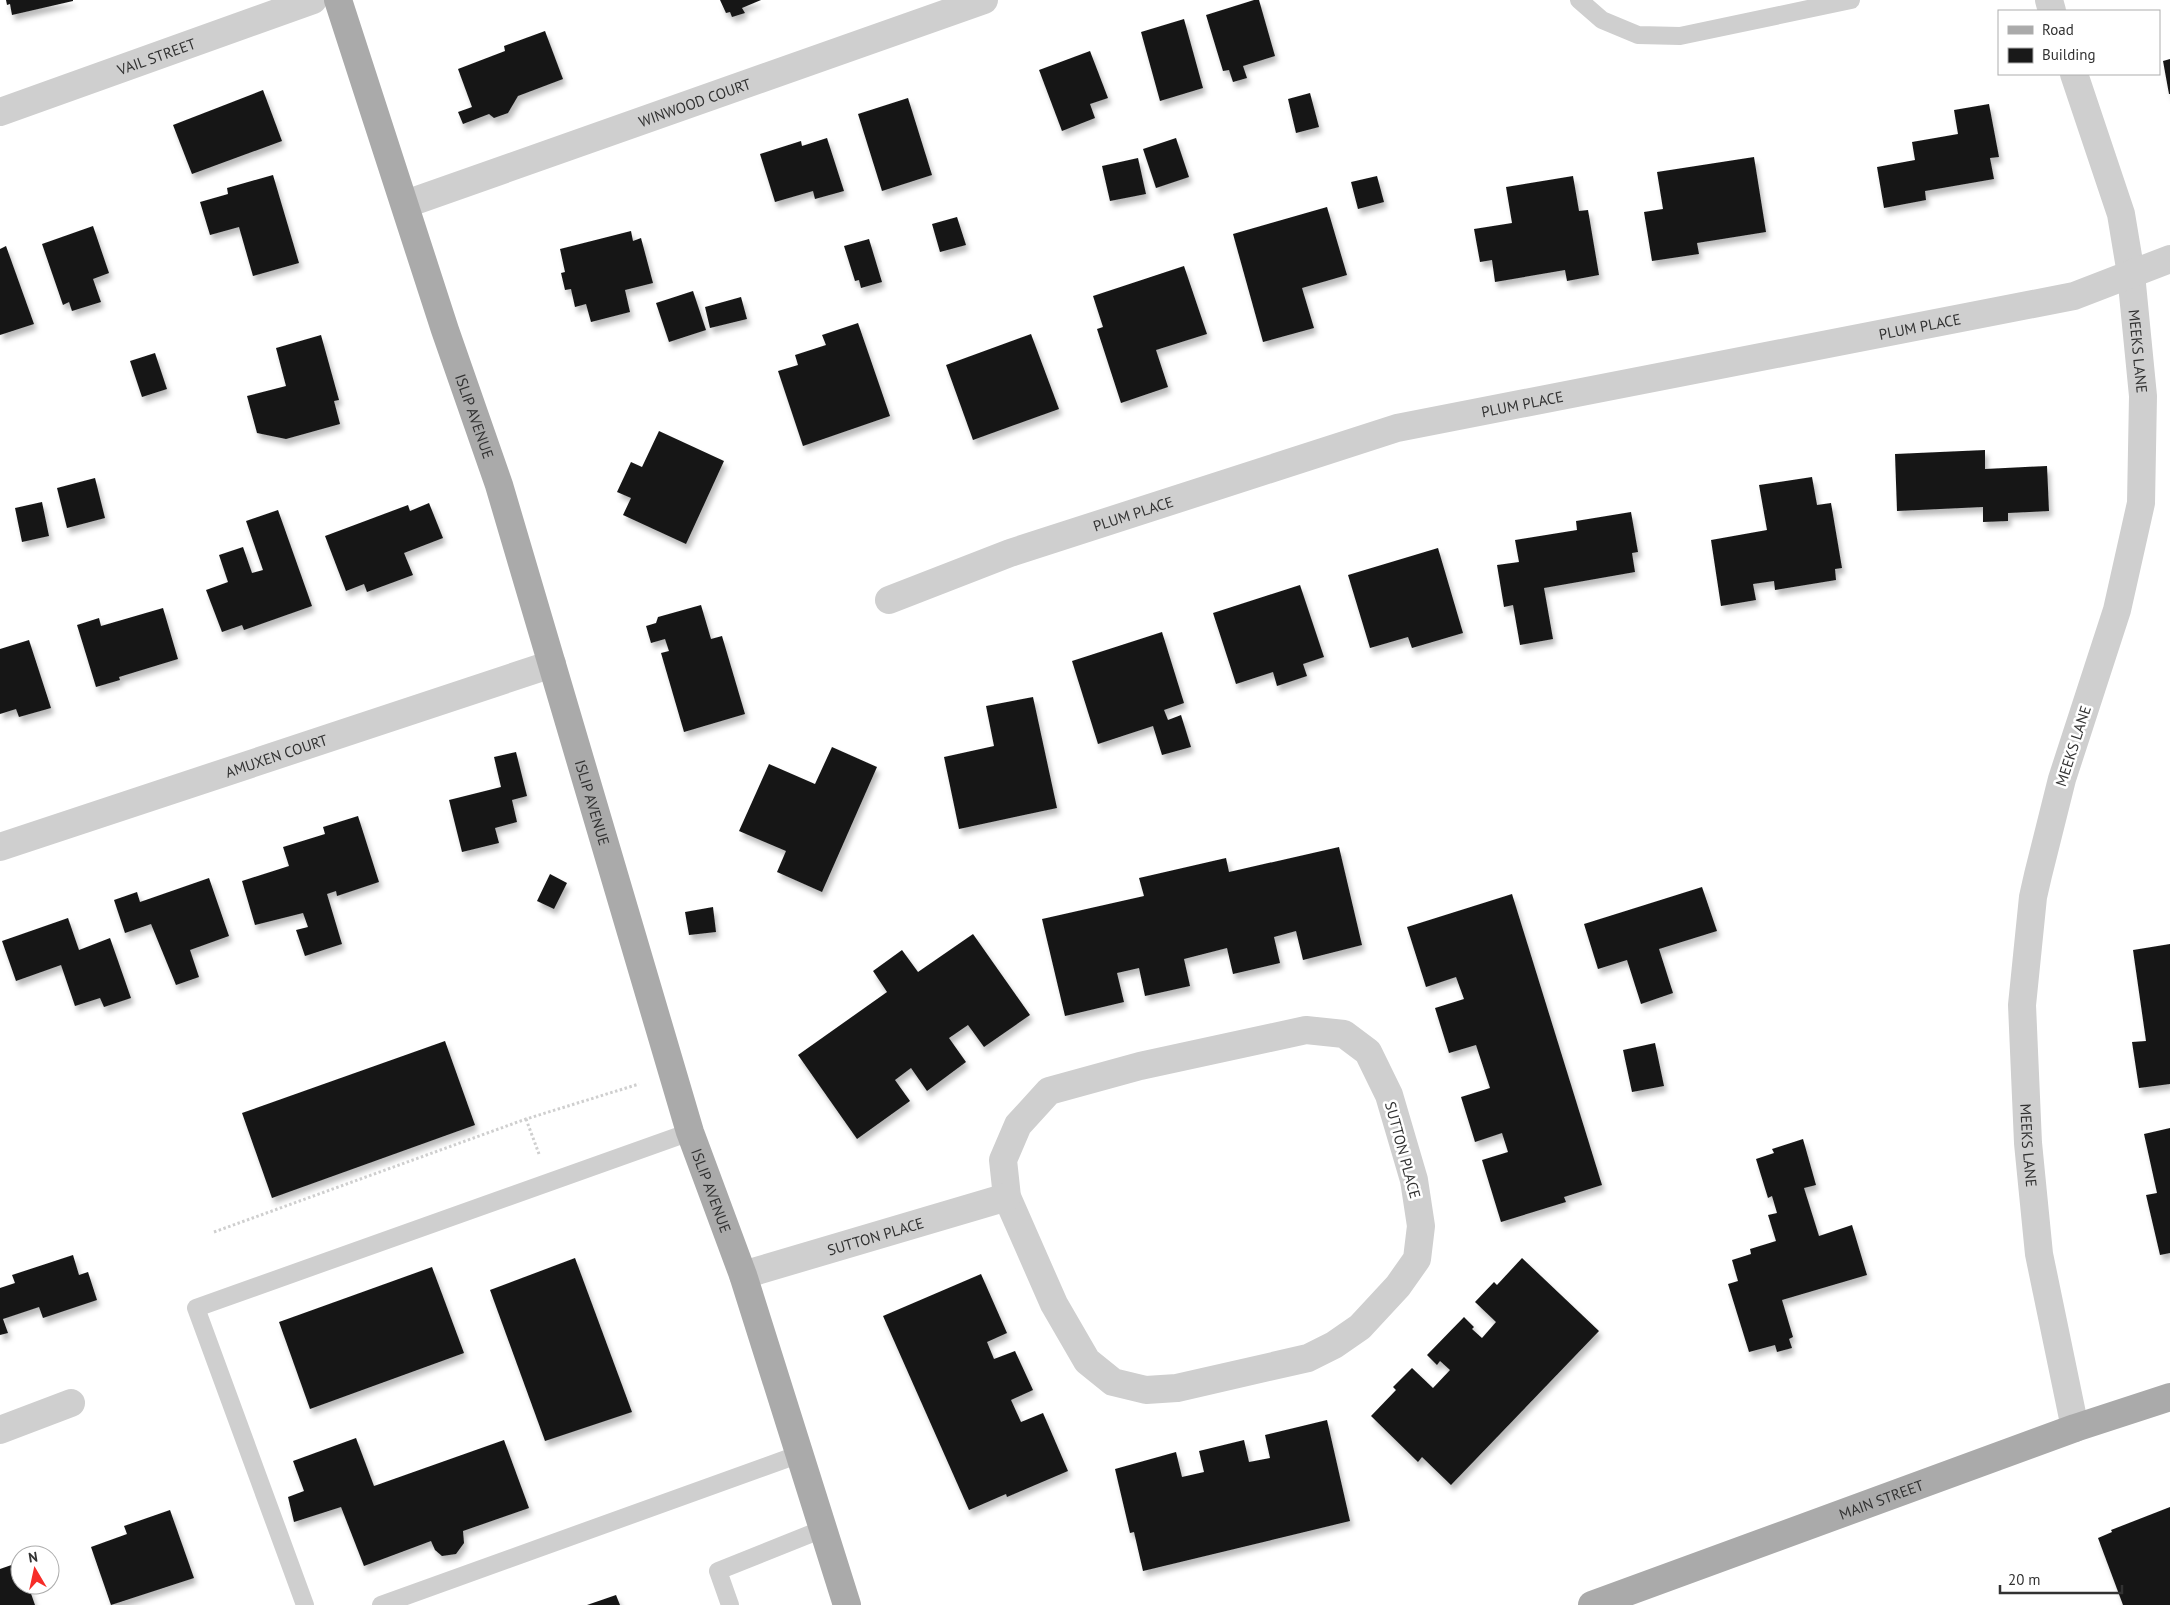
<svg xmlns="http://www.w3.org/2000/svg" width="2170" height="1605" viewBox="0 0 2170 1605" font-family="'PT Sans',sans-serif">
<style>
.building{fill:#191919;filter:url(#shadow)}
.lines{fill:none;stroke-linecap:round;stroke-linejoin:round}
.path{stroke:#cfcfcf;stroke-width:3;stroke-dasharray:2.5 2.5;stroke-linecap:butt}
.lane{stroke:#cfcfcf;stroke-width:18}
.street{stroke:#cfcfcf;stroke-width:28}
.primary{stroke:#aaa;stroke-width:28}
.labels{text-anchor:middle;dominant-baseline:central;stroke-width:5;stroke-linejoin:round;paint-order:stroke}
.street-label{font-size:15px;fill:#323232;stroke:#fff}
</style>
<defs>
<filter id="shadow"><feDropShadow dx="3" dy="5.5" stdDeviation="2.5" flood-color="#0004"/></filter>
</defs>
<rect width="100%" height="100%" fill="#fff"/>
<path class="building" d="M6 0H73V1L12 15 10 4 7 5Z
M720 0H761L742 8 745 13 732 17 730 12 726 13Z
M1254 0H1259L1275 56 1243 66 1247 78 1233 82 1229 70 1223 71 1206 15Z
M1184 19 1203 88 1160 101 1141 32Z
M545 31 563 79 518 96 508 113 494 118 489 114 463 124 458 112 472 107 458 69 505 51 504 46Z
M1090 51 1108 98 1090 104 1095 118 1062 131 1039 70Z
M2170 59V94H2169L2163 61Z
M263 90 282 141 192 174 173 125Z
M1310 93 1319 127 1296 133 1288 99Z
M908 98 932 175 882 191 858 114Z
M1989 104 1999 157 1990 158 1994 179 1925 191 1926 200 1884 208 1877 167 1915 160 1912 142 1958 134 1954 110Z
M827 138 844 191 815 199 813 191 775 202 760 154 801 141 802 146Z
M1176 138 1189 177 1156 188 1143 149Z
M1754 157 1766 232 1697 243 1699 254 1652 261 1644 212 1663 209 1657 172Z
M1138 158 1146 194 1110 201 1102 166Z
M273 175 299 263 253 276 239 227 210 235 200 202 228 194 227 188Z
M1377 176 1384 202 1358 209 1351 182Z
M1573 176 1579 211 1588 210 1599 275 1567 281 1565 270 1495 282 1492 260 1480 262 1474 229 1512 223 1506 187Z
M1327 207 1347 275 1302 288 1314 328 1263 342 1233 234Z
M957 217 966 245 940 252 932 224Z
M93 226 109 273 93 279 101 302 72 311 69 302 63 305 42 244Z
M631 231 633 241 641 238 653 283 625 290 630 312 591 322 586 304 575 307 571 289 565 290 561 273 565 272 560 249Z
M869 239 882 282 861 288 859 280 855 281 844 246Z
M6 246 34 324 0 335V249Z
M1184 266 1207 334 1156 350 1168 387 1121 403 1097 329 1103 327 1093 296Z
M693 291 706 330 669 342 656 303Z
M741 297 747 319 710 328 705 307Z
M858 323 890 416 803 446 778 371 798 365 795 355 826 345 822 335Z
M1031 334 1059 409 973 440 946 365Z
M321 335 339 400 334 401 340 424 286 439 257 433 247 396 286 386 276 348Z
M155 353 167 389 142 397 130 361Z
M659 431 724 461 686 544 623 515 631 498 617 492 631 462 642 467Z
M1985 450V469L2047 466 2049 511 2008 513V521L1983 522V507L1897 511 1895 454Z
M1812 477 1817 505 1831 503 1842 568 1835 569 1836 580 1775 590 1774 581 1753 584 1756 600 1721 606 1711 540 1767 530 1759 485Z
M95 478 105 518 67 528 57 488Z
M42 502 49 536 22 542 15 508Z
M429 503 443 538 404 553 413 575 367 592 364 584 346 591 325 536 408 505 410 511Z
M278 510 312 606 244 630 242 625 222 632 206 590 228 582 219 555 243 547 252 573 263 570 246 521Z
M1631 512 1638 552 1632 553 1635 572 1544 588 1553 639 1520 645 1513 605 1504 607 1497 565 1519 562 1515 540 1577 530 1576 521Z
M1438 548 1463 633 1412 648 1408 637 1370 648 1348 575Z
M1300 585 1324 657 1303 664 1307 676 1277 686 1273 672 1236 684 1213 613Z
M701 605 711 639 722 636 745 714 684 732 661 653 669 651 665 639 651 643 646 626 656 623 658 617Z
M163 608 178 659 119 677 120 680 96 687 77 625 99 618 101 626Z
M1162 632 1184 703 1164 710 1168 720 1181 715 1191 747 1162 755 1153 726 1098 744 1072 661Z
M29 640 51 708 19 717 16 709 0 714V649Z
M1033 697 1057 808 959 829 944 757 994 746 986 706Z
M832 747 877 767 822 892 777 872 786 851 739 831 769 764 815 784Z
M516 752 527 796 512 800 517 822 495 828 499 843 462 852 449 800 501 787 494 757Z
M358 816 379 882 337 896 336 891 327 894 342 944 305 956 296 930 308 927 303 913 255 925 242 881 289 866 283 847 325 834 323 827Z
M1339 847 1362 945 1303 960 1296 931 1274 937 1280 963 1233 974 1227 948 1184 959 1190 986 1145 996 1139 968 1117 973 1124 1002 1065 1016 1042 919 1144 896 1139 878 1226 858 1229 872Z
M550 874 567 883 554 909 537 901Z
M209 878 229 936 190 950 199 977 176 985 151 924 125 933 114 900 137 892 140 902Z
M1702 887 1717 931 1659 949 1673 993 1641 1004 1627 960 1598 969 1584 924Z
M1512 894 1602 1185 1564 1197 1566 1202 1501 1222 1482 1160 1508 1152 1502 1133 1475 1142 1461 1097 1490 1088 1476 1045 1449 1053 1435 1008 1464 999 1456 977 1426 987 1407 927Z
M713 907 716 932 689 935 685 912Z
M68 918 79 950 110 938 131 998 104 1007 100 998 75 1006 61 965 16 981 2 941Z
M973 934 1030 1015 984 1047 968 1025 949 1038 966 1062 927 1091 911 1068 895 1080 910 1101 857 1139 798 1055 887 992 873 971 902 950 918 972Z
M2170 944V1084L2139 1088 2132 1042 2146 1041 2133 950Z
M445 1041 475 1125 272 1198 242 1113Z
M1655 1043 1664 1086 1632 1092 1623 1050Z
M2170 1128V1253L2160 1255 2146 1195 2157 1193 2144 1134Z
M1803 1139 1816 1185 1804 1188 1819 1236 1852 1225 1867 1275 1782 1300 1793 1337 1789 1339 1792 1348 1777 1352 1775 1345 1749 1352 1728 1284 1738 1281 1732 1260 1751 1254 1750 1249 1776 1241 1768 1215 1777 1213 1772 1196 1768 1198 1756 1159 1774 1153 1772 1149Z
M73 1255 79 1275 88 1272 97 1300 43 1318 39 1307 3 1319 8 1333 0 1335V1288L15 1283 12 1275Z
M575 1258 632 1412 545 1441 490 1290Z
M1522 1258 1599 1331 1451 1485 1422 1457 1418 1462 1371 1416 1396 1390 1393 1387 1412 1368 1433 1388 1450 1370 1440 1361 1437 1365 1427 1355 1464 1317 1474 1327 1472 1329 1482 1338 1496 1322 1475 1302 1494 1282 1497 1285Z
M432 1267 464 1353 310 1409 279 1322Z
M981 1274 1007 1333 987 1342 994 1359 1015 1351 1033 1390 1011 1400 1021 1422 1043 1413 1068 1471 1007 1497 1006 1494 969 1510 883 1316Z
M1327 1420 1350 1521 1143 1571 1134 1532 1130 1533 1115 1469 1176 1452 1182 1477 1204 1472 1199 1451 1244 1440 1249 1462 1270 1458 1265 1435Z
M356 1438 374 1486 504 1440 529 1508 463 1531 464 1543 456 1554 442 1556 435 1550 431 1541 364 1566 341 1507 294 1522 288 1497 304 1491 293 1461Z
M2170 1507V1605H2123L2098 1538 2112 1532 2111 1530Z
M170 1510 194 1578 111 1605 91 1547 127 1534 124 1526Z
M20 1562V1585H28L35 1605H0V1569Z
M616 1595 620 1605H587Z"/>
<g class="lines">
<path class="path" d="M526 1119 539 1154
M214 1232 526 1119 639 1084"/>
<path class="lane" d="M1579 0 1602 20 1638 35 1680 36 1851 0
M305 1605 196 1308 690 1132
M381 1605 800 1454
M730 1605 718 1571 823 1529"/>
<g class="street">
<path d="M2049 0 2052 11"/>
<path id="s1" d="M2074 74 2121 214 2131 274 2143 396 2141 503 2117 610 2062 779 2038 875 2033 897 2022 1005 2028 1143 2039 1254 2075 1428"/>
<path id="s2" d="M0 112 313 0"/>
<path id="s3" d="M406 204 984 0"/>
<path id="s4" d="M889 600 1010 553 1397 428 2074 296 2170 259"/>
<path id="s5" d="M0 847 552 664"/>
<path d="M1306 1030 1344 1034 1368 1052 1389 1095 1414 1180 1421 1226 1417 1259 1398 1286 1360 1327 1334 1345 1308 1358 1177 1388 1146 1390 1113 1382 1087 1361 1054 1304 1007 1197 1003 1160 1018 1125 1049 1091 1140 1066Z"/>
<path id="s6" d="M743 1275 1007 1197"/>
<path d="M0 1430 71 1403"/>
</g>
<g class="primary">
<path id="s7" d="M338 0 445 330 499 485 690 1132 743 1275 847 1605"/>
<path id="s8" d="M1592 1605 2075 1428 2170 1397"/>
</g>
</g>
<g class="labels">
<g class="street-label">
<text stroke="none"><textPath href="#s2" startOffset="166">VAIL STREET</textPath></text>
<text stroke="none"><textPath href="#s3" startOffset="306">WINWOOD COURT</textPath></text>
<text stroke="none"><textPath href="#s4" startOffset="1069">PLUM PLACE</textPath></text>
<text stroke="none"><textPath href="#s1" startOffset="286">MEEKS LANE</textPath></text>
<text stroke="none"><textPath href="#s4" startOffset="664">PLUM PLACE</textPath></text>
<text stroke="none"><textPath href="#s7" startOffset="438">ISLIP AVENUE</textPath></text>
<text stroke="none"><textPath href="#s4" startOffset="259">PLUM PLACE</textPath></text>
<text transform="translate(2073 746) rotate(-72)">MEEKS LANE</text>
<text stroke="none"><textPath href="#s5" startOffset="291">AMUXEN COURT</textPath></text>
<text stroke="none"><textPath href="#s7" startOffset="842">ISLIP AVENUE</textPath></text>
<text stroke="none"><textPath href="#s1" startOffset="1096">MEEKS LANE</textPath></text>
<text transform="translate(1403 1150) rotate(75)">SUTTON PLACE</text>
<text stroke="none"><textPath href="#s7" startOffset="1248">ISLIP AVENUE</textPath></text>
<text stroke="none"><textPath href="#s6" startOffset="138">SUTTON PLACE</textPath></text>
<text stroke="none"><textPath href="#s8" startOffset="308">MAIN STREET</textPath></text>
</g>
</g>
<rect x="1998" y="10" width="162" height="65" fill="#ffffff" stroke="#adadad"/>
<rect x="2008" y="26" width="25" height="8" fill="#aaaaaa" stroke="#adadad"/>
<text x="2042" y="35" font-size="15" fill="#323232">Road</text>
<rect x="2008" y="48" width="25" height="15" fill="#191919" stroke="#adadad"/>
<text x="2042" y="60" font-size="15" fill="#323232">Building</text>
<g transform="translate(35 1570) rotate(351)"><circle r="24" fill="#ffffff" stroke="#adadad"/>
<path d="M0-4L9 19L0 12L-9 19Z" fill="#f62c28"/>
<text y="-8" font-size="14" font-weight="bold" text-anchor="middle" fill="#323232">N</text>
</g>
<path d="M2000 1585v8h122v-8" fill="none" stroke="#323232" stroke-width="2.5"/>
<text x="2008" y="1585" font-size="15" fill="#323232" stroke="#ffffff" stroke-width="4" paint-order="stroke">20 m</text>
</svg>
